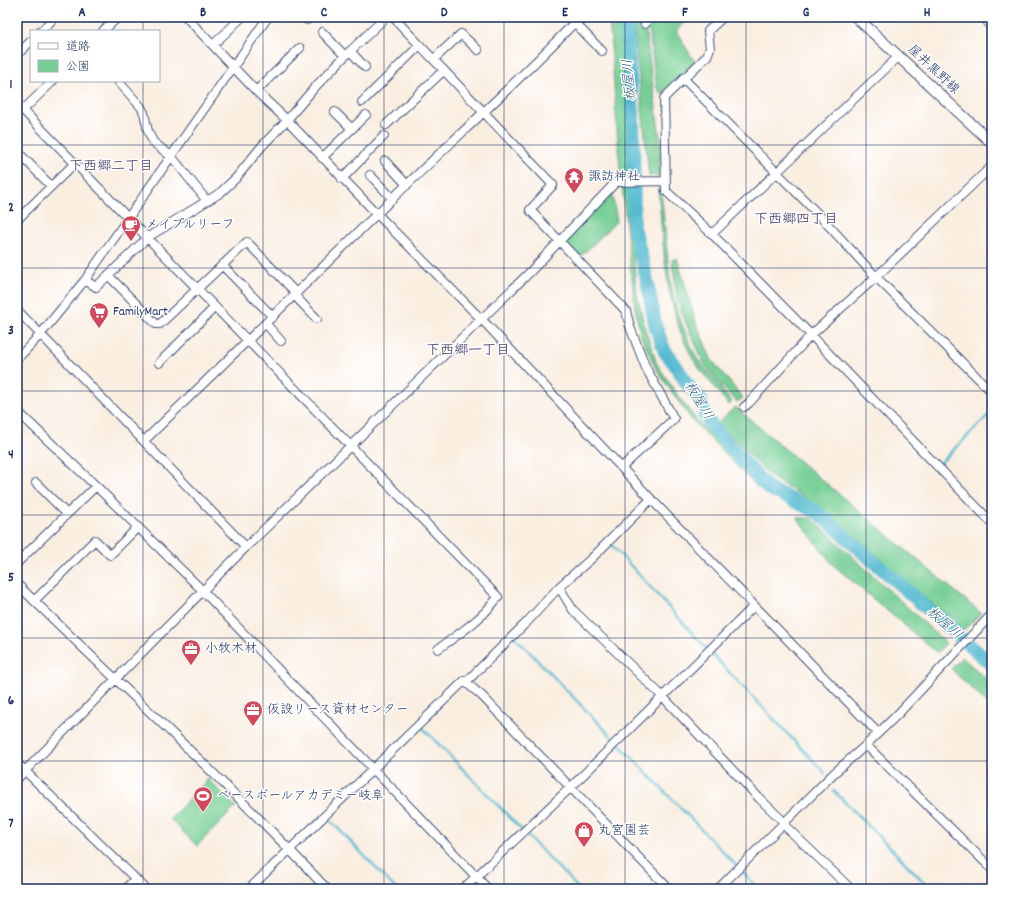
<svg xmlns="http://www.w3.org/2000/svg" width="1009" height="906" viewBox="0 0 1009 906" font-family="Dekko,'Klee One',sans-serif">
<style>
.green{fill:#77cf95;stroke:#497f7a}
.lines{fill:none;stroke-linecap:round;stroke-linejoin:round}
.stream{stroke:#53bad0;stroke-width:2.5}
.river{stroke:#53bad0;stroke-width:14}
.minor-casing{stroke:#3c4c72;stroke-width:10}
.major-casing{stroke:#3c4c72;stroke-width:12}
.minor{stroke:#fff;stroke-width:8}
.major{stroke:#fff;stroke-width:10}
.grid{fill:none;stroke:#1b2f5e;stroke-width:1;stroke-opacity:0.55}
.labels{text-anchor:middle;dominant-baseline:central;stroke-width:3;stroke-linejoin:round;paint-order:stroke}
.street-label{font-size:13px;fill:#1b2f5e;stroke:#fff}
.poi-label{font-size:13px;fill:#1b2f5e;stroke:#fff;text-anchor:start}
.water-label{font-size:14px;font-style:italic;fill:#2f6086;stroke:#fff}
.neighbourhood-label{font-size:14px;font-weight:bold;fill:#5f557e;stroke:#fff}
.neatline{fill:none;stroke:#1b2f5e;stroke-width:1.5}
.grid-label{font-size:13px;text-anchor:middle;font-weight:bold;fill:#1b2f5e}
</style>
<rect width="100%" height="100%" fill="#fff"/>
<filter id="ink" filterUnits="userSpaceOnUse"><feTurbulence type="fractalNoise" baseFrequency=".025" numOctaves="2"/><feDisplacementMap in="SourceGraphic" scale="8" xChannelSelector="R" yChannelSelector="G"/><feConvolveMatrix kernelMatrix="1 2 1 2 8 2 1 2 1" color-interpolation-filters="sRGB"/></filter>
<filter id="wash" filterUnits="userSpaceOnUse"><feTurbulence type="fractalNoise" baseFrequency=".012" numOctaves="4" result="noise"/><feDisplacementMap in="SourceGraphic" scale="16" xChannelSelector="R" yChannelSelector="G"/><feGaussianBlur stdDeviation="0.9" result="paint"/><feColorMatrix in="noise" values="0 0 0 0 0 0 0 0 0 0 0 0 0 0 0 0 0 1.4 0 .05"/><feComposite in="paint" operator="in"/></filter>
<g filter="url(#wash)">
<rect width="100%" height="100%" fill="#faeee1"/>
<path class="green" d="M609 17H621V30L625 45 628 111 631 143 630 168 624 175 620 171Z
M660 17H684L687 20 676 31 695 62 662 94 657 88 648 27Z
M633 20H644L661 145 659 175 649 176Z
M622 187H630L629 212 637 294 645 329 657 364 679 397 698 422 761 486 758 488 692 420 673 394 655 367 641 336 635 309Z
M658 189H661L670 279 678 315 696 357 732 402 729 405C717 390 703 375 693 359 664 307 664 247 658 189Z
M612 193 617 221 579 258 563 242Z
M677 258 696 322 711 359 743 398 737 402 718 382 705 365 687 326 677 299 672 260Z
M735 407 981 613 964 630 807 499 772 478 718 423Z
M797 518H811L946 643 937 653 832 564Z
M962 657 992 684V708L951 669Z
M208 779 236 807 197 846 170 819Z"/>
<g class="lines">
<path class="stream" d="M939 464 992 412
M609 542 707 649 825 773
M515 637 759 889
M422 727 579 889
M834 791 931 889
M328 818 396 889"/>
<path class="river" d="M625 17C629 48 629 80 633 111L634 227 646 276 656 328 665 352 674 363 687 384 701 400 706 418 724 440 768 488 817 512 992 665"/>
</g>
</g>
<g filter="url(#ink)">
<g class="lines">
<g class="minor-casing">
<path id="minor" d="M186 17 256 91 287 120 377 214 489 327 651 499 878 733
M304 17 307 20 310 17
M393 17 553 185 530 210 626 311 630 327 646 368 674 419 622 467
M569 17 602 51
M723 17 708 31 710 48 707 56 664 98 666 191 712 234 811 335 992 523
M985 17 992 30
M645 24 649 17
M41 31 51 21
M103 31 118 17
M322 32 345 56
M213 45 242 17
M350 51 365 67
M17 55 31 41
M434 59 461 34 478 50
M683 78 818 214 876 277 992 392
M118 81 141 107 144 113 148 131 153 142 172 157 207 201
M256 91 300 48
M362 102 420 45
M17 104 498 597C482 619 459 634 438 649
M23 110 53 81
M335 112 352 129
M386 125 443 71
M17 151 51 186
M322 158 366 115
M385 161 407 185
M370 175 393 199
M342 179 384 136
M17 220 75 163
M712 234 899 56
M222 265 273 317
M108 275 156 324H160L247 242 296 293
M85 280 96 287 148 237 220 193 236 178 262 146 287 120 316 86 345 56 386 17
M294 295 317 319
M17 310 246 547
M266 324 281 341
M17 359 40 335 85 280 268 17
M159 363 215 307
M744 407 749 403 811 335 876 277 992 166
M17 411 96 486 203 591 488 889
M144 441C227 361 310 280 392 199 453 140 516 84 574 23
M36 483 67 514
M17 563 96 486
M17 584C121 686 228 783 327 889
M559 587 573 610 662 696 760 799 785 823
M34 601 95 540 110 555 138 527
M464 681 481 695 669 889
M866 745 992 869
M17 763 146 889
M17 779 246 547 528 274 616 182 666 181
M783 824 851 889
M125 889 135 879
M249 889 464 681H467L527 622 559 587 592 558 651 499
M463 889 571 787 754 606
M718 889 833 774 866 745 897 715 992 614"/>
</g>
<g class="major-casing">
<path id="major" d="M856 17 992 143"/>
</g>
<use href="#minor" class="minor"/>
<use href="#major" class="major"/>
</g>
</g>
<path class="grid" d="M143 17V31M263 17V889M384 17V889M504 17V889M625 17V889M746 17V889M866 17V889M143 81V889M17 145H992M17 268H992M17 391H992M17 515H992M17 638H992M17 761H992"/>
<defs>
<g id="temple-pin" transform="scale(1)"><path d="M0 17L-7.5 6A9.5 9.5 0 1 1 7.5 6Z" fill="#d1495b" stroke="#fff"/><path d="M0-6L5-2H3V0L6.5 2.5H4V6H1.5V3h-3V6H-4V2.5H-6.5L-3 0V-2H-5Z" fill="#fff"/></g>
<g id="cafe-pin" transform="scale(1)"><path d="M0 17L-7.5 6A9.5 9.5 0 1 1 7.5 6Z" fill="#d1495b" stroke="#fff"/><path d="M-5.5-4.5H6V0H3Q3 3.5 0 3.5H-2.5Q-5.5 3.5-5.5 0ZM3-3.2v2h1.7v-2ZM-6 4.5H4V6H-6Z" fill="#fff"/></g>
<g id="supermarket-pin" transform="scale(1)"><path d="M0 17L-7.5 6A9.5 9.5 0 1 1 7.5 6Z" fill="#d1495b" stroke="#fff"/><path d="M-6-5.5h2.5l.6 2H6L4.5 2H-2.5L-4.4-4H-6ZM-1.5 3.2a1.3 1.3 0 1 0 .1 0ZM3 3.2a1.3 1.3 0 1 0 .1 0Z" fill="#fff"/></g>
<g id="office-pin" transform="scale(1)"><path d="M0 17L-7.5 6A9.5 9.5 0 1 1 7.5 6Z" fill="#d1495b" stroke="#fff"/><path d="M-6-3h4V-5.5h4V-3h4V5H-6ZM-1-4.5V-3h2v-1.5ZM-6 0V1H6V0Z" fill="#fff"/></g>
<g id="stadium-pin" transform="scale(1)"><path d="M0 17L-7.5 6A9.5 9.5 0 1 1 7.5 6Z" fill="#d1495b" stroke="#fff"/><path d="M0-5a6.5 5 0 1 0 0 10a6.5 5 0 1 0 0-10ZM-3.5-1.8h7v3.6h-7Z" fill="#fff"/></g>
<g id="shop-pin" transform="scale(1)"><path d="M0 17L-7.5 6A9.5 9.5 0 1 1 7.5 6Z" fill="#d1495b" stroke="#fff"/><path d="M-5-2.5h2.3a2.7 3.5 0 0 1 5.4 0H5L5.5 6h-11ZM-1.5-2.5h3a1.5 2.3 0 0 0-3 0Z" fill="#fff"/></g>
</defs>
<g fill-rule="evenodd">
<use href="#temple-pin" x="574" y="177"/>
<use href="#cafe-pin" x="131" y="225"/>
<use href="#supermarket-pin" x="99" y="312"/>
<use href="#office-pin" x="191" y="649"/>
<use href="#office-pin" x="253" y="710"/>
<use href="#stadium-pin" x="203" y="796"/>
<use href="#shop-pin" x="584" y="831"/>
</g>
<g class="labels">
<g class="street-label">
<text transform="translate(933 70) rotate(43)">屋井黒野線</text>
</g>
<g class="poi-label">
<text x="588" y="177">諏訪神社</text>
<text x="145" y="225">メイプルリーフ</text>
<text x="113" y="312">FamilyMart</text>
<text x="205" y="649">小牧木材</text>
<text x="267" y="710">仮設リース資材センター</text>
<text x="217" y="796">ベースボールアカデミー岐阜</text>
<text x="598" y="831">丸宮園芸</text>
</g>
<g class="water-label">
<text transform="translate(630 80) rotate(-95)">板屋川</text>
<text transform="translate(698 401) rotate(59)">板屋川</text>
<text transform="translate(944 624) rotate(41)">板屋川</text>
</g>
<g class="neighbourhood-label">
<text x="111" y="167">下西郷二丁目</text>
<text x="796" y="220">下西郷四丁目</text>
<text x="468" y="351">下西郷一丁目</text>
</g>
</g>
<rect width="1009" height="906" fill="none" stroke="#fff" stroke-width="44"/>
<rect x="30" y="30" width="130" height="52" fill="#ffffff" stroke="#a4acbf"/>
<rect x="38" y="43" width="20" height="6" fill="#ffffff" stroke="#a4acbf"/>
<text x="66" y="50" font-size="12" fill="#1b2f5e">道路</text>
<rect x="38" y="60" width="20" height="12" fill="#77cf95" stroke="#a4acbf"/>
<text x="66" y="70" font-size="12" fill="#1b2f5e">公園</text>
<rect x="22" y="22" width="965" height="862" class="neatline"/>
<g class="grid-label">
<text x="82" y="16">A</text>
<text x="203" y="16">B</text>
<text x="324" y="16">C</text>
<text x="444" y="16">D</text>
<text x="565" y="16">E</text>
<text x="685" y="16">F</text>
<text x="806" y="16">G</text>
<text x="927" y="16">H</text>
<text x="11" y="88">1</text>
<text x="11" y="211">2</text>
<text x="11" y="334">3</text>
<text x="11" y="458">4</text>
<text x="11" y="581">5</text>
<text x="11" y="704">6</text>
<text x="11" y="827">7</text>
</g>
</svg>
